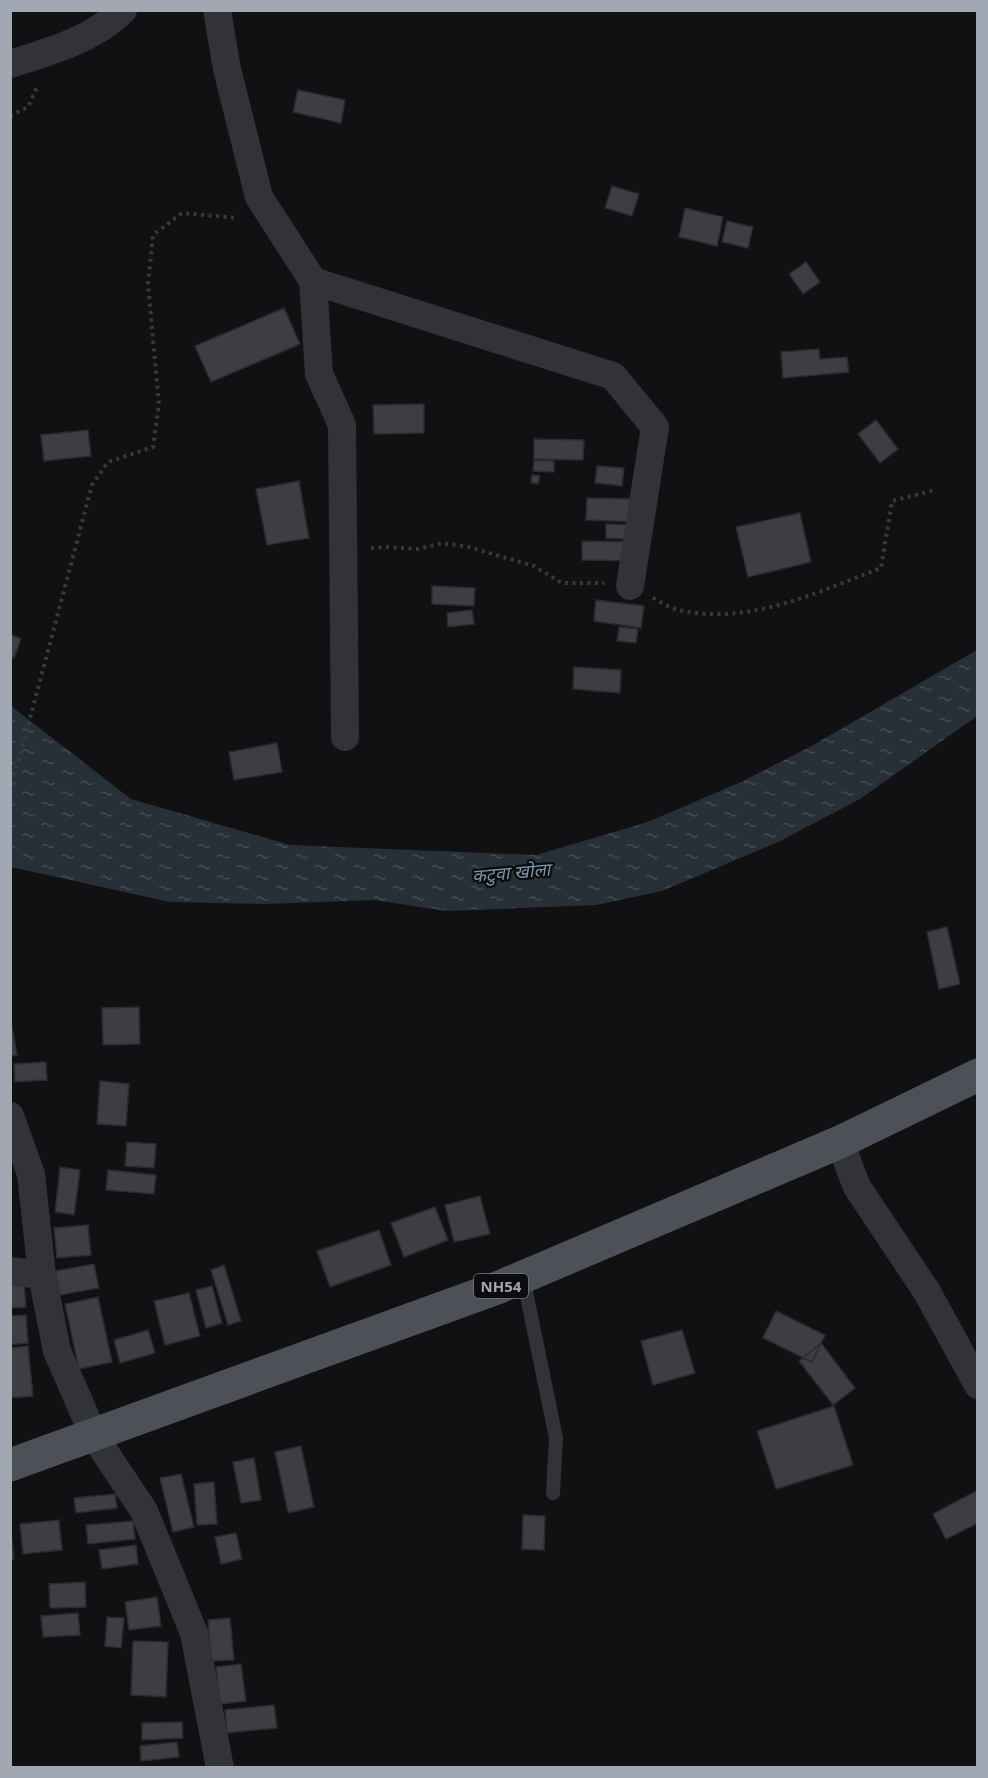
<svg xmlns="http://www.w3.org/2000/svg" width="988" height="1778" viewBox="0 0 988 1778" font-family="'Open Sans','Noto Sans Devanagari',sans-serif">
<style>
.water{fill:url(#water-ripples)}
.building{fill:#3d3e43;stroke:#2b2b2f;stroke-width:1.5}
.lines{fill:none;stroke-linecap:round;stroke-linejoin:round}
.path{stroke:#383a3f;stroke-width:4;stroke-dasharray:3 4.5;stroke-linecap:butt}
.lane{stroke:#323338;stroke-width:14}
.street{stroke:#323338;stroke-width:28}
.primary{stroke:#4e5057;stroke-width:33}
.labels{text-anchor:middle;dominant-baseline:central;stroke-width:4.5;stroke-linejoin:round;paint-order:stroke}
.shield{fill:#0c0c0e;stroke:#757882;stroke-width:1.5}
.shield-label{font-size:15px;font-weight:bold;fill:#a2a7b4}
.water-label{font-size:18px;font-style:italic;fill:#7895b0;stroke:#0c0c0e}
</style>
<defs>
<pattern id="water-ripples" width="26" height="14" patternUnits="userSpaceOnUse" patternTransform="scale(1.5)"><rect width="26" height="14" fill="#283037"/><path d="M2 4q2-2 4 0t4 0M15 11q2-2 4 0t4 0" fill="none" stroke="#444b52"/></pattern>
</defs>
<rect width="100%" height="100%" fill="#111113"/>
<path class="water" d="M977 650V716L860 799 778 842 662 891 596 905 446 911 375 900 264 904 170 902 11 867V706L131 799 290 845 536 855 648 822 741 782 808 748Z"/>
<path class="building" d="M298 90 345 100 341 123 293 112Z
M612 186 639 194 632 216 605 208Z
M685 208 723 217 717 246 679 237Z
M727 221 753 227 748 248 722 242Z
M806 262 820 282 803 294 789 274Z
M284 308 300 344 211 382 195 346Z
M819 349 820 359 847 357 849 372 783 378 781 352Z
M424 404V433L374 434 373 405Z
M876 420 898 449 880 463 858 434Z
M88 430 91 456 44 461 41 435Z
M534 439 584 440 583 460 534 459Z
M534 460 554 461V472L533 471Z
M597 466 624 468 622 486 595 483Z
M532 475 540 476 538 484 531 483Z
M299 481 309 538 267 545 256 489Z
M587 498 640 499 639 522 586 520Z
M800 513 811 562 748 577 736 527Z
M606 524 639 525V540L606 538Z
M582 541 645 542 644 561 582 560Z
M432 586 475 588 474 606 432 604Z
M596 600 644 606 641 628 594 621Z
M472 610 474 624 448 627 447 613Z
M619 627 638 629 636 643 617 641Z
M10 634 21 639 14 658 10 656Z
M574 667 621 670 620 693 573 689Z
M277 743 282 772 234 780 229 752Z
M947 927 960 984 939 989 927 932Z
M139 1007 140 1044 103 1045 102 1008Z
M10 1016 17 1055 10 1056Z
M46 1062 47 1080 15 1082 14 1064Z
M100 1081 129 1084 126 1126 97 1124Z
M127 1142 156 1144 154 1168 125 1166Z
M60 1167 80 1170 74 1215 55 1212Z
M108 1170 156 1175 154 1194 106 1190Z
M480 1196 490 1234 454 1242 445 1205Z
M435 1207 448 1240 404 1257 391 1223Z
M88 1225 91 1255 57 1258 54 1228Z
M379 1230 391 1265 330 1287 317 1251Z
M94 1264 99 1288 60 1295 55 1271Z
M224 1265 241 1321 228 1325 211 1270Z
M10 1284H24L26 1307 10 1308Z
M212 1286 222 1323 206 1328 196 1290Z
M189 1293 200 1336 165 1345 154 1301Z
M98 1297 112 1362 79 1369 65 1304Z
M776 1311 825 1335 812 1362 763 1338Z
M26 1315 28 1343 10 1345V1316Z
M148 1330 155 1353 120 1363 114 1340Z
M682 1330 695 1373 653 1385 641 1341Z
M821 1343 855 1388 833 1405 799 1361Z
M28 1346 33 1396 10 1398V1348Z
M834 1406 853 1465 776 1489 757 1431Z
M301 1446 314 1507 288 1513 275 1452Z
M254 1458 261 1500 241 1503 233 1462Z
M181 1474 194 1527 173 1532 160 1478Z
M214 1482 217 1524 197 1525 194 1484Z
M978 1490V1523L946 1539 933 1514Z
M115 1494 117 1508 76 1513 74 1498Z
M523 1515 545 1516 544 1550 522 1549Z
M59 1520 62 1550 23 1554 20 1524Z
M133 1521 135 1539 88 1544 86 1525Z
M10 1524 14 1559H10Z
M236 1533 242 1559 221 1564 215 1537Z
M136 1545 138 1564 102 1569 99 1550Z
M85 1582 86 1607 50 1608 49 1584Z
M157 1597 161 1626 129 1630 125 1602Z
M78 1613 80 1635 43 1637 41 1616Z
M107 1617 124 1618 121 1648 105 1646Z
M230 1618 234 1660 211 1661 208 1620Z
M133 1641 168 1642 166 1697 131 1695Z
M241 1664 246 1701 220 1704 216 1667Z
M274 1705 277 1728 227 1733 225 1710Z
M182 1722 183 1738 142 1740V1723Z
M177 1742 179 1757 141 1761 140 1746Z"/>
<g class="lines">
<path class="path" d="M10 116 28 107 38 85
M371 548 386 547 418 549 442 543 469 547 534 566 562 583H604
M653 598C661 602 670 608 678 610 749 626 817 592 881 568L892 501 935 490
M10 782 20 756 92 485 108 462 153 447 159 404 148 285 153 235 182 213 238 218"/>
<path class="lane" d="M523 1277 556 1438 553 1493"/>
<path class="street" d="M217 10 227 69 259 197 313 281 319 374 342 425 345 737
M10 64C49 52 94 39 123 10
M313 281 613 376 655 427 630 586
M10 1116 31 1174 42 1275
M840 1142 857 1187 927 1292 978 1385
M10 1271 42 1275 57 1351 94 1436 144 1511 194 1633 220 1768"/>
<path class="primary" d="M10 1465 497 1288 840 1142 978 1075"/>
</g>
<g class="labels">
<rect class="shield" x="474" y="1274" width="54" height="24" rx="4.5"/>
<g class="shield-label">
<text x="501" y="1286">NH54</text>
</g>
<g class="water-label">
<text transform="translate(511 872) rotate(-5)">कटुवा खोला</text>
</g>
</g>
<rect width="988" height="1778" fill="none" stroke="#a2a7b4" stroke-width="24"/>
</svg>
